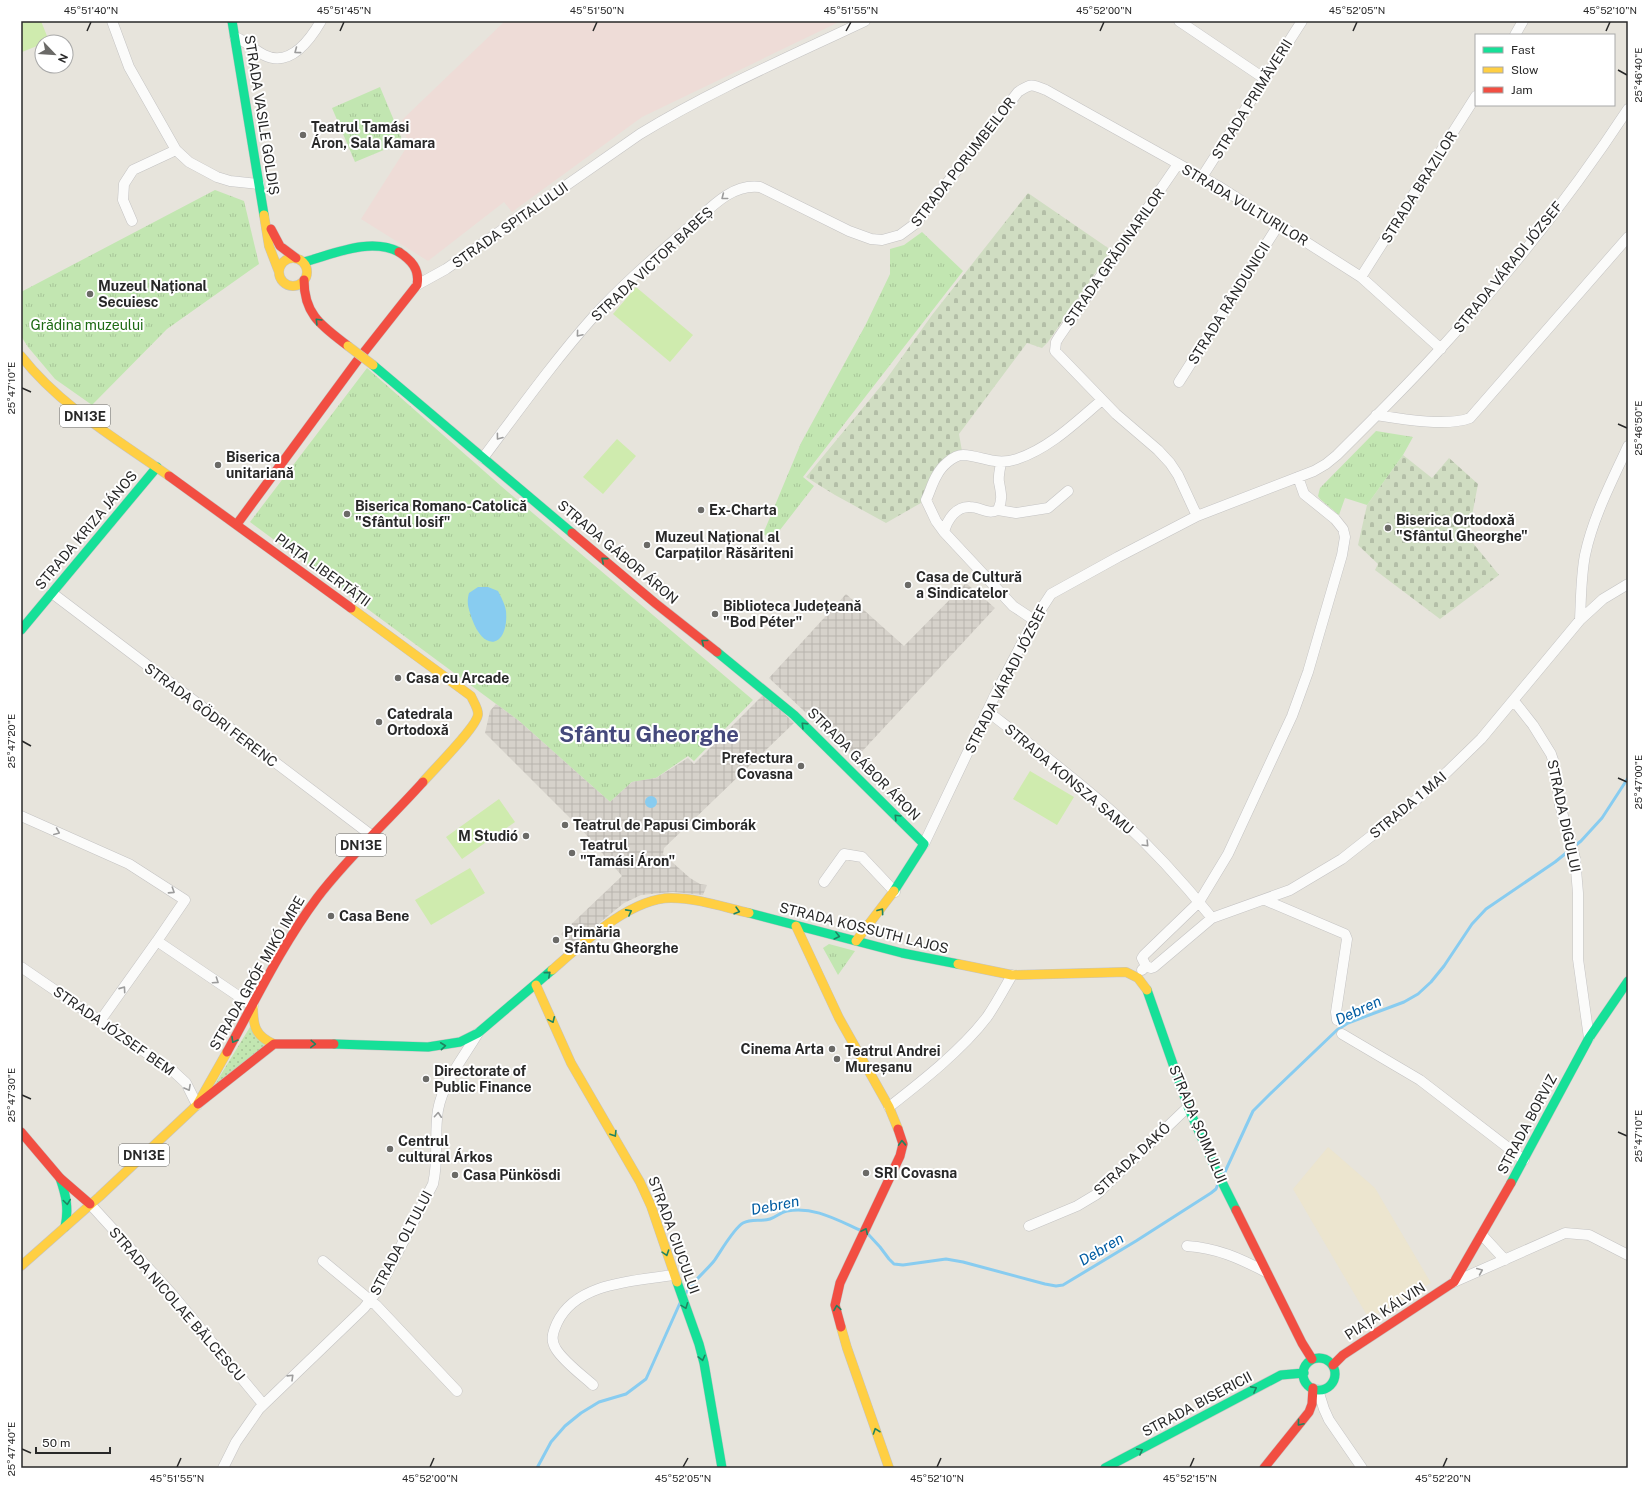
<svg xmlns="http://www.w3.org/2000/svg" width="1649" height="1489" viewBox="0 0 1649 1489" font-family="'Public Sans',sans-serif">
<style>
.education{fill:#ece5cf}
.medical{fill:#eedcd7}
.grass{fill:url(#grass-dots)}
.cemetery{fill:url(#cemetery-stones)}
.park{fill:url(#park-tufts)}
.pitch{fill:#cfebae}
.plaza{fill:url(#plaza-grid)}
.water{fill:#88ccf0}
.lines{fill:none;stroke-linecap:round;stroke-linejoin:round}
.stream{stroke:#88ccf0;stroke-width:3}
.street-casing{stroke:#c4c3c3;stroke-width:11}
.fast-casing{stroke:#c4c3c3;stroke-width:10}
.slow-casing{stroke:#c4c3c3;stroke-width:10}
.jam-casing{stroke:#c4c3c3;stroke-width:10}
.street{stroke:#fbfbfa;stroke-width:10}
.fast{stroke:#16e098;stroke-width:9}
.slow{stroke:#ffcf43;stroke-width:9}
.jam{stroke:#f24e42;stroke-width:9}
.slow-bridge-casing{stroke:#c4c3c3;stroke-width:10;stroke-linecap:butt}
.slow-bridge{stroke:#ffcf43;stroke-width:9}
.oneway{stroke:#9c9c9c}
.oneway2{stroke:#1f8460}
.ticks{fill:none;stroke:#282828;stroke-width:1.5}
.poi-dot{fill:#6b6a67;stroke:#fff;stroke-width:1.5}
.labels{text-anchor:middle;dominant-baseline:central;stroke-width:4;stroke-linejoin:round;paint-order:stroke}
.shield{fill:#fff;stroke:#686868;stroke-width:1}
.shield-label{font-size:13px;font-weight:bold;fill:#282828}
.street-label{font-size:14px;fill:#282828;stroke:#fff}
.poi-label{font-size:14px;font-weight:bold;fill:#282828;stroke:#fff;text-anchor:start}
.park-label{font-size:14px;fill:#1d6a13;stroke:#fff}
.water-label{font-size:15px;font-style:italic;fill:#015ca2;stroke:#fff}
.town-label{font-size:22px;font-weight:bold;fill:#45497c;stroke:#fff}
.neatline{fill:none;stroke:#282828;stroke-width:1.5}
.ticks-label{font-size:10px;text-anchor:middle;fill:#282828}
</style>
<defs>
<pattern id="grass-dots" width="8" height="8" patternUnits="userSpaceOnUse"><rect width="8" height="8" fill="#c2e6b1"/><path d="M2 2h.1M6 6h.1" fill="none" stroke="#a7c598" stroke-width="1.8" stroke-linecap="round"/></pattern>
<pattern id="cemetery-stones" width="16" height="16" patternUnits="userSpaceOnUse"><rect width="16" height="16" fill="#d0ddc2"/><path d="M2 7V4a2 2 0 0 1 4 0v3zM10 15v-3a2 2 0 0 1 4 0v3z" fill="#b3bea7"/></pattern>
<pattern id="park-tufts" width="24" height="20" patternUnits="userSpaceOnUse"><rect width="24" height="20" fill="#c2e6b1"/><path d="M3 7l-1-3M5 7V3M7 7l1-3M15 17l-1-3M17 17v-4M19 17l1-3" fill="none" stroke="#a7c598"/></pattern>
<pattern id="plaza-grid" width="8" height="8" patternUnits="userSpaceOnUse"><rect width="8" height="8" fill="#d6d2cb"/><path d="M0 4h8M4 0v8" fill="none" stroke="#b8b4ae"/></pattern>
</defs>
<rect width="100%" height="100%" fill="#e7e4dc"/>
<path class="education" d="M1328 1147 1375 1188 1431 1283 1369 1319 1293 1189Z"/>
<path class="medical" d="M505 21H841L642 117 512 212 504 202 428 261 361 219 408 145 402 120Z"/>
<path class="grass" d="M250 1027 266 1046 212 1089Z"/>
<path class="cemetery" d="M1028 193 1111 250 1048 342 1042 348 1027 343 959 434 963 457 937 474 926 500 886 523 835 495 806 477 885 381 932 315Z
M1403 455 1432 478 1449 458 1478 484 1468 537 1499 575 1440 619 1375 570 1378 564 1358 545 1367 505Z"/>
<path class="park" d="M380 87 403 142 355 162 332 108Z
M215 190 244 201 259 264 167 329 92 405 55 379 28 347 21 336V292Z
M922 232 963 271 803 477 814 486 773 539 763 534 801 443 866 324 890 274V249L904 245Z
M367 368 501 486 753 700 694 761 688 756 656 778 632 782 610 802 519 721 250 522Z
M1376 431 1413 437 1403 455 1367 505 1345 498 1339 515 1320 499 1318 496 1320 488Z
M829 944 855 951 838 975 823 948Z"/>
<path class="pitch" d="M21 21H41L49 41 42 42V44L22 52Z
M636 287 693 335 670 362 613 314Z
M617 439 636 456 603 494 583 477Z
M1030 771 1074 797 1057 825 1013 799Z
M499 799 515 822 462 859 446 837Z
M470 868 485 893 431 925 415 900Z"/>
<path class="plaza" d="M966 583 995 608 855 759 769 678 846 594 904 646Z
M764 694 794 723 664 848 663 854 690 878 700 884 707 885 703 895 673 892 641 895 624 903 571 946 561 934 622 876 582 830 485 733 490 711 496 704 519 721 610 802 632 782 656 778 688 758 694 764Z"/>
<path class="water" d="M478 587H488L498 591C501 597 505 604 506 611 509 645 485 655 472 619 469 609 466 604 469 593Z
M645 802a6 6 0 1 1 12 0a6 6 0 1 1-12 0Z"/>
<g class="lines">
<path class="stream" d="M1224 1174 1253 1111 1269 1095 1337 1030 1348 1023 1404 1002 1418 994 1431 982 1444 966 1472 924 1486 909 1555 862 1581 841 1602 818 1628 778
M868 1234 880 1247 889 1259 894 1264 903 1265 946 1259 963 1262 1045 1284 1056 1286 1063 1285 1136 1241 1211 1193 1216 1189 1218 1184
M686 1293C693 1281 705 1272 714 1261 721 1251 734 1228 743 1223 752 1218 761 1222 770 1219 776 1217 781 1212 787 1211 814 1206 837 1220 862 1231
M537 1468 551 1442 565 1426 581 1413 599 1402 626 1394 646 1379 680 1303"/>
<g class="street-casing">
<path id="street" d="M112 21 129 67 176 150 189 162 217 177 230 181 259 184
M1179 21 1265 79
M1515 35 1523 21
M235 37C246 41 254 50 264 55 290 68 310 40 321 21
M1178 164 1059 337 1056 342 1055 351 1116 414 1158 450 1170 463 1178 475 1197 516
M1202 177 1302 21
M132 221 123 200 124 184 133 170 176 150
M1361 277 1476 96
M417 285 446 269 640 134C712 90 789 57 865 21
M1179 382 1279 224
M1376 415C1401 419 1447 427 1470 418L1628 237
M483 458C519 410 554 361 594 316 622 285 655 257 687 229 708 211 730 183 760 187L849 231 871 239 882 240 900 235 915 224 1018 92C1031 83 1032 84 1046 90L1218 186 1361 277 1441 349
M998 510 1016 513 1048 508 1068 491
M944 532C947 520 956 506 970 507 981 507 987 515 998 510 1003 499 1001 493 999 482 998 476 1000 469 1001 463
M52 593 371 835
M1034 620 1013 606 944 532 936 521 926 500C930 492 932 483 937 475 941 467 953 455 963 455 983 456 995 466 1017 459 1050 448 1076 422 1102 400
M1580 620C1581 598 1581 576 1585 555 1593 517 1612 481 1628 446
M1514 701 1533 725 1551 754 1554 763 1560 805 1575 858 1578 893V959L1589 1038
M987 711C1031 745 1076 779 1117 816 1151 847 1183 882 1212 918
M21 816 129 864 185 900 157 941
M924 844 995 695 1034 620 1051 594 1118 557 1197 516 1314 471 1326 464 1337 455C1372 420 1408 385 1441 348 1509 274 1572 194 1628 109
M824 882 844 854 862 857 895 892
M1265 900 1345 934 1347 939 1336 1012 1337 1020
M1146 966 1151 968 1154 967 1212 918 1290 890 1342 859 1407 808 1447 772 1481 739 1580 620 1603 599 1628 584
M21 967 173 1071 186 1083 197 1105
M1142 970 1146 966 1142 958 1144 955 1199 902 1228 854 1292 716 1308 672 1342 555 1345 537 1343 529 1335 519 1304 494 1298 477
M100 1021 157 941 253 1006
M1342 1034 1420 1080 1524 1160
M889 1107C921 1082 962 1050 987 1017 996 1004 1004 989 1012 975
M90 1204 172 1294 263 1404
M1029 1226 1077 1206 1097 1194 1188 1107
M1482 1235 1505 1260
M1187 1246C1217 1248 1239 1258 1266 1272
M323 1261 376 1305 457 1391
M1454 1282 1565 1233 1589 1235 1628 1255
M593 1385C582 1375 564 1362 556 1349 550 1340 553 1332 557 1323 576 1282 635 1281 673 1275
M1318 1390 1324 1409 1329 1420 1362 1468
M223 1468 236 1442 259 1409 364 1308 378 1290 385 1277 433 1184C439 1159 434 1134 438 1110 443 1082 464 1057 478 1033"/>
</g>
<g class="fast-casing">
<path id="fast" d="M232 21 264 215
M304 262C334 254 370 237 399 252
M373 365 572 533
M21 630 157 467
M717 652 794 715 924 844 894 891
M749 913 902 953 958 964
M1147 990 1188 1107 1216 1170 1236 1210
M334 1044 428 1047 460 1042 478 1033 552 970
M60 1178C66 1195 69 1209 65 1227
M1511 1183 1589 1038 1628 981
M677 1282 699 1344 704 1363 722 1468
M1303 1374a16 16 0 1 1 32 0a16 16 0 1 1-32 0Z
M1105 1468 1281 1375 1304 1373"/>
</g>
<g class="slow-casing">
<path id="slow" d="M264 215 269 246 279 272
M279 272a14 14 0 1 1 28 0a14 14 0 1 1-28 0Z
M21 356C60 406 118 440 169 476
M351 608 471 696C473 701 478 708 478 714 478 726 433 770 423 782
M796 926 839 1018 889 1107 898 1129
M856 941 894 891
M958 964 1012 975 1126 972 1138 978 1147 990
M552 970C582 944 630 898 671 898 697 898 723 907 749 913
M536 985 571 1063 640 1182 651 1206 677 1282
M253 1006C253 1026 255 1036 274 1044
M21 1266 99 1197 197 1105 227 1052
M841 1327 847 1348 889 1468"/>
</g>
<g class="jam-casing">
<path id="jam" d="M271 229 280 246 296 258
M304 280C304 315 322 326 348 346
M169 476 351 608
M237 524 357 361 417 285C420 269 411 260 399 252
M572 533 655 603 717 652
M227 1052C255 1001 282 945 317 898 349 856 388 821 423 782
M198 1104 274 1044H334
M21 1132 60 1178 90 1204
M1236 1210 1302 1343 1312 1359
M841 1327 835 1305 840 1283 900 1156 903 1144 898 1129
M1333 1365 1343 1355 1454 1282 1511 1183
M1264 1468 1309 1412 1312 1404 1313 1388"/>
</g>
<use href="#street" class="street"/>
<use href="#fast" class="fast"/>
<use href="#slow" class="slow"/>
<use href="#jam" class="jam"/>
<g class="slow-bridge-casing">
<path id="slow-bridge" d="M348 346 373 365"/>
</g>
<use href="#slow-bridge" class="slow-bridge"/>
</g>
<defs><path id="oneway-chevron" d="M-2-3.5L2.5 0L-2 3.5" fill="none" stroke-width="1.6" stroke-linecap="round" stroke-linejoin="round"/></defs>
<g class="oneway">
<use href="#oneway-chevron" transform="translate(297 51) rotate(143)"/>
<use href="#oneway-chevron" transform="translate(724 197) rotate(142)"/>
<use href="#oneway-chevron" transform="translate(579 334) rotate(130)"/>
<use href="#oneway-chevron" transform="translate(499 437) rotate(127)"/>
<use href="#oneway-chevron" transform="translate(57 832) rotate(23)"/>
<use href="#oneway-chevron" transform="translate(1146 844) rotate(46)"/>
<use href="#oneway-chevron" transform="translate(172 891) rotate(33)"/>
<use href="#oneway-chevron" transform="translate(216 981) rotate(34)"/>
<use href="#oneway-chevron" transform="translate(123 989) rotate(-55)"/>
<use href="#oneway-chevron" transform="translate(188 1088) rotate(61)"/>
<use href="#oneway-chevron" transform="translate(438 1115) rotate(-86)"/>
<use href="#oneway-chevron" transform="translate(1480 1271) rotate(-23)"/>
<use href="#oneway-chevron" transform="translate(291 1377) rotate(-44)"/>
</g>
<g class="oneway2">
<use href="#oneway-chevron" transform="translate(318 321) rotate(-135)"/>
<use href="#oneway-chevron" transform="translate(604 560) rotate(-140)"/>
<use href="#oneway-chevron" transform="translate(704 642) rotate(-142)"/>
<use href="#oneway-chevron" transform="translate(804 725) rotate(-136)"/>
<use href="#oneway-chevron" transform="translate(897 817) rotate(-135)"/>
<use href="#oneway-chevron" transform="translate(737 911) rotate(16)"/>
<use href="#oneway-chevron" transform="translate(881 911) rotate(-54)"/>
<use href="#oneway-chevron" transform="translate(629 912) rotate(-28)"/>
<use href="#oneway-chevron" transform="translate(837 936) rotate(14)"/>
<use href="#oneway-chevron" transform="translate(548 974) rotate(-41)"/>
<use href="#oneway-chevron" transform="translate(552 1020) rotate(66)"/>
<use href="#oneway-chevron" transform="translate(234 1040) rotate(120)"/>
<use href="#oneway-chevron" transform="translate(313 1044) rotate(2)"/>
<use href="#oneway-chevron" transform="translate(443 1046) rotate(-6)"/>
<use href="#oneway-chevron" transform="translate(614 1134) rotate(58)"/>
<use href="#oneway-chevron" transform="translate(902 1143) rotate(-92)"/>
<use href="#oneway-chevron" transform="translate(67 1202) rotate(82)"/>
<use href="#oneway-chevron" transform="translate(865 1231) rotate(-65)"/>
<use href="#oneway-chevron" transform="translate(666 1253) rotate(72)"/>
<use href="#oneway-chevron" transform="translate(685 1306) rotate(69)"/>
<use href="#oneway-chevron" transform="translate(837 1308) rotate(-99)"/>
<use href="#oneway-chevron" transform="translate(702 1358) rotate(76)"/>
<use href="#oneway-chevron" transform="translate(1254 1389) rotate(-28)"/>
<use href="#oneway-chevron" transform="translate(1300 1423) rotate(130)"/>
<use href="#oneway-chevron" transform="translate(876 1431) rotate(-109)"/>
<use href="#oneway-chevron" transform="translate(1140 1451) rotate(-28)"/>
</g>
<path class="ticks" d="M87 31 91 22M340 31 344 22M593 31 597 22M846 31 851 22M1100 31 1104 22M1353 31 1357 22M1606 31 1610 22M1618 70 1627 75M22 388 31 392M1618 424 1627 428M22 741 31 746M1618 778 1627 782M22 1095 31 1099M1618 1132 1627 1136M22 1449 31 1453M177 1467 181 1458M430 1467 434 1458M683 1467 688 1458M937 1467 941 1458M1190 1467 1194 1458M1443 1467 1447 1458"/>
<g class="poi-dot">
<circle cx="303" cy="135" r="4"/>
<circle cx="90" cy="294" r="4"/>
<circle cx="218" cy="465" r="4"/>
<circle cx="701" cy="510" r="4"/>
<circle cx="347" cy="514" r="4"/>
<circle cx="1388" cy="528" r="4"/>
<circle cx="647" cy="545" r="4"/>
<circle cx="908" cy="585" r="4"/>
<circle cx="715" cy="614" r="4"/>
<circle cx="398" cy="678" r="4"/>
<circle cx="379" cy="722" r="4"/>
<circle cx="801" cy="766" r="4"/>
<circle cx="565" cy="825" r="4"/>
<circle cx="526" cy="836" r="4"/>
<circle cx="572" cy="853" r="4"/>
<circle cx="331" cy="916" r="4"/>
<circle cx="556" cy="940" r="4"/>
<circle cx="832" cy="1049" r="4"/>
<circle cx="837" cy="1059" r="4"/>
<circle cx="426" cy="1079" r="4"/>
<circle cx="390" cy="1149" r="4"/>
<circle cx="866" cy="1173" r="4"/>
<circle cx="455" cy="1175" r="4"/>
</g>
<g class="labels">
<g class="shield">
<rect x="60" y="405" width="50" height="22" rx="3"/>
<rect x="336" y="834" width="50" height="22" rx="3"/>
<rect x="119" y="1144" width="50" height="22" rx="3"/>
</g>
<g class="shield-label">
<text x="85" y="416">DN13E</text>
<text x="361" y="845">DN13E</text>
<text x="144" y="1155">DN13E</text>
</g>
<g class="street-label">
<text transform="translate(1252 99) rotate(-58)">STRADA PRIMĂVERII</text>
<text transform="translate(262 115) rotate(81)">STRADA VASILE GOLDIȘ</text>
<text transform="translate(963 162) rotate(-52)">STRADA PORUMBEILOR</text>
<text transform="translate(1419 187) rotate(-58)">STRADA BRAZILOR</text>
<text transform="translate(1245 205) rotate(31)">STRADA VULTURILOR</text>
<text transform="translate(510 225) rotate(-35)">STRADA SPITALULUI</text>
<text transform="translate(1114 257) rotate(-55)">STRADA GRĂDINARILOR</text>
<text transform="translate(652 264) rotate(-43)">STRADA VICTOR BABEȘ</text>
<text transform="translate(1508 267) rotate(-51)">STRADA VÁRADI JÓZSEF</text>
<text transform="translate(1229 303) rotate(-58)">STRADA RÂNDUNICII</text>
<text transform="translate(86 530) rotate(-50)">STRADA KRIZA JÁNOS</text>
<text transform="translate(618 552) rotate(40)">STRADA GÁBOR ÁRON</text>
<text transform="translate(323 570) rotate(36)">PIAȚA LIBERTĂȚII</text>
<text transform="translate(1006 679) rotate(-63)">STRADA VÁRADI JÓZSEF</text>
<text transform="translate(211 715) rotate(37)">STRADA GÖDRI FERENC</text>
<text transform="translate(864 764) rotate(45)">STRADA GÁBOR ÁRON</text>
<text transform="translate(1069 779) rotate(40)">STRADA KONSZA SAMU</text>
<text transform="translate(1408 805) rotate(-40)">STRADA 1 MAI</text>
<text transform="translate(1564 816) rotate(78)">STRADA DIGULUI</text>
<text transform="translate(864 928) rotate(14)">STRADA KOSSUTH LAJOS</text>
<text transform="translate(257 973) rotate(-60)">STRADA GRÓF MIKÓ IMRE</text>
<text transform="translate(114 1031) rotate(35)">STRADA JÓZSEF BEM</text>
<text transform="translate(1198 1124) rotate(67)">STRADA ȘOIMULUI</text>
<text transform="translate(1527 1124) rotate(-62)">STRADA BORVIZ</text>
<text transform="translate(1132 1159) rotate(-43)">STRADA DAKÓ</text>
<text transform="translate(674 1235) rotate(70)">STRADA CIUCULUI</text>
<text transform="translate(401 1243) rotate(-62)">STRADA OLTULUI</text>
<text transform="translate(177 1304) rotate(49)">STRADA NICOLAE BĂLCESCU</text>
<text transform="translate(1385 1311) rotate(-33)">PIAȚA KÁLVIN</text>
<text transform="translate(1197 1404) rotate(-28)">STRADA BISERICII</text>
</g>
<g class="poi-label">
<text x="311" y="127">Teatrul Tamási<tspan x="311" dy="16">Áron, Sala Kamara</tspan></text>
<text x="98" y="286">Muzeul Național<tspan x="98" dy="16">Secuiesc</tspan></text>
<text x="226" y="457">Biserica<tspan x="226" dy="16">unitariană</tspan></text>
<text x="355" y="506">Biserica Romano-Catolică<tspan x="355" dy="16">"Sfântul Iosif"</tspan></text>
<text x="709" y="510">Ex-Charta</text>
<text x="1396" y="520">Biserica Ortodoxă<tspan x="1396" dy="16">"Sfântul Gheorghe"</tspan></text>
<text x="655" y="537">Muzeul Național al<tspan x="655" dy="16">Carpaților Răsăriteni</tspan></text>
<text x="916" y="577">Casa de Cultură<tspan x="916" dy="16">a Sindicatelor</tspan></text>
<text x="723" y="606">Biblioteca Județeană<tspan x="723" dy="16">"Bod Péter"</tspan></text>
<text x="406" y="678">Casa cu Arcade</text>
<text x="387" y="714">Catedrala<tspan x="387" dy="16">Ortodoxă</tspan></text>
<text x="793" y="758" text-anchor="end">Prefectura<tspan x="793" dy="16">Covasna</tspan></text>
<text x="573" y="825">Teatrul de Papusi Cimborák</text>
<text x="518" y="836" text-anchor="end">M Studió</text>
<text x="580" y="845">Teatrul<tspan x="580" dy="16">"Tamási Áron"</tspan></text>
<text x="339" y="916">Casa Bene</text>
<text x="564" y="932">Primăria<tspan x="564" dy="16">Sfântu Gheorghe</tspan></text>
<text x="824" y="1049" text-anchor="end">Cinema Arta</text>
<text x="845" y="1051">Teatrul Andrei<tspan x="845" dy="16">Mureșanu</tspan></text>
<text x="434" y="1071">Directorate of<tspan x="434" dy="16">Public Finance</tspan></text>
<text x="398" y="1141">Centrul<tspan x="398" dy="16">cultural Árkos</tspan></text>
<text x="874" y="1173">SRI Covasna</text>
<text x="463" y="1175">Casa Pünkösdi</text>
</g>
<g class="park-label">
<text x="87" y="325">Grădina muzeului</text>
</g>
<g class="water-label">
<text transform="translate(1358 1010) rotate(-25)">Debren</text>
<text transform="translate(775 1205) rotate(-11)">Debren</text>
<text transform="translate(1101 1249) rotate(-31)">Debren</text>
</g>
<g class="town-label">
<text x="649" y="734">Sfântu Gheorghe</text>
</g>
</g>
<rect width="1649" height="1489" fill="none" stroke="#ffffff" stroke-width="44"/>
<rect x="1475" y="34" width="140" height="72" fill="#ffffff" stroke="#a9a9a9"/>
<rect x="1483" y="47" width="20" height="6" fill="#16e098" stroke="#a9a9a9"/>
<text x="1511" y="54" font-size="12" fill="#282828">Fast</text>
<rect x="1483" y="67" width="20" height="6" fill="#ffcf43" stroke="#a9a9a9"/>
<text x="1511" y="74" font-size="12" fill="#282828">Slow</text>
<rect x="1483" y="87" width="20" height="6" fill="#f24e42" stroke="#a9a9a9"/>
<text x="1511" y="94" font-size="12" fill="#282828">Jam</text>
<g transform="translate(54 54) rotate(115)"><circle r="19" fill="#ffffff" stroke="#a9a9a9"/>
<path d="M0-3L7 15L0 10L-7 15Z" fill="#6b6a67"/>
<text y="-6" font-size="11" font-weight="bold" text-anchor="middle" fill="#282828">N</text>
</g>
<path d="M36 1447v6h74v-6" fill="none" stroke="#282828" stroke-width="2"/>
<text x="42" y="1447" font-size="12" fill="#282828" stroke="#ffffff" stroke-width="3" paint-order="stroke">50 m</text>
<rect x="22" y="22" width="1605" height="1445" class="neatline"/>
<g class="ticks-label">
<text x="91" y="14">45°51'40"N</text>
<text x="344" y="14">45°51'45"N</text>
<text x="597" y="14">45°51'50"N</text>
<text x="851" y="14">45°51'55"N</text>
<text x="1104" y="14">45°52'00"N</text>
<text x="1357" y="14">45°52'05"N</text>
<text x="1610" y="14">45°52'10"N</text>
<text transform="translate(1638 75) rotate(-90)" y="4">25°46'40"E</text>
<text transform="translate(11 388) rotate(-90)" y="4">25°47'10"E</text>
<text transform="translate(1638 428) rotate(-90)" y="4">25°46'50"E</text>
<text transform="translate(11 741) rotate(-90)" y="4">25°47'20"E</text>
<text transform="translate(1638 782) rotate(-90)" y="4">25°47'00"E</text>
<text transform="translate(11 1095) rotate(-90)" y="4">25°47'30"E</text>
<text transform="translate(1638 1136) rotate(-90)" y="4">25°47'10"E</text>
<text transform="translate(11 1449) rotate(-90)" y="4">25°47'40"E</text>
<text x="177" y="1482">45°51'55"N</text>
<text x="430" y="1482">45°52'00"N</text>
<text x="683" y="1482">45°52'05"N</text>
<text x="937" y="1482">45°52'10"N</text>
<text x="1190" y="1482">45°52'15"N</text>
<text x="1443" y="1482">45°52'20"N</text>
</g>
</svg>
